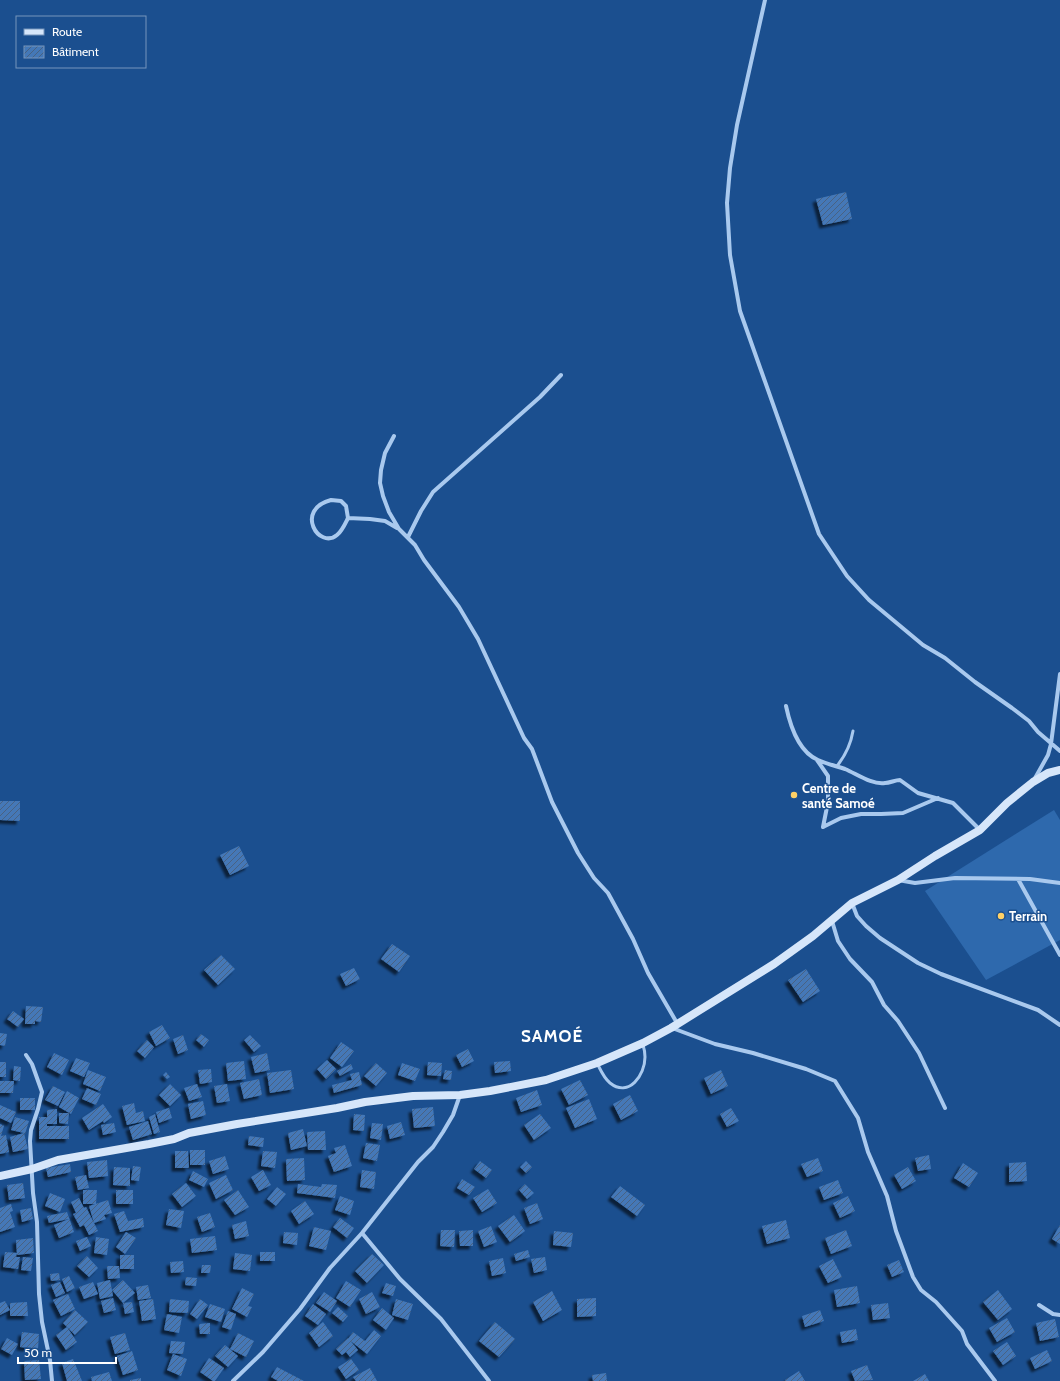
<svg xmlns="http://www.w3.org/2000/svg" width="1060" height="1381" viewBox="0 0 1060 1381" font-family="Cabin,sans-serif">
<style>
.pitch{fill:#2e69ad}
.building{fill:url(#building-hatch);filter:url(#shadow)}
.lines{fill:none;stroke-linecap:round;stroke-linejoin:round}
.lane{stroke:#a9c9ee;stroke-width:3}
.street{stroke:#a9c9ee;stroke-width:4}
.secondary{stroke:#d6e6fa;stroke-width:8}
.poi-dot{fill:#ffd166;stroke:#1b4f8f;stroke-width:1.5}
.labels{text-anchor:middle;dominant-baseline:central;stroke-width:3;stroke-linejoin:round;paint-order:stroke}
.poi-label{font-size:13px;font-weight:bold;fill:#fff;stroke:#1b4f8f;text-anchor:start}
.district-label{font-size:17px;font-weight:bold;letter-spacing:1px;fill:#fff;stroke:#1b4f8f}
</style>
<defs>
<pattern id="building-hatch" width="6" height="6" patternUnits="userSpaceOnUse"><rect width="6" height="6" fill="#4478b7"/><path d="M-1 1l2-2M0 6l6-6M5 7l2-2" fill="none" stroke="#486282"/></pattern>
<filter id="shadow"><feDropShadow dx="-3.5" dy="3.5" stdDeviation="1" flood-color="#0009"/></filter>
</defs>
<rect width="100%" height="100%" fill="#1b4f8f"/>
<path class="pitch" d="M1054 810 1060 820V940L986 980 925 891Z"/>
<path class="building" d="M846 192 852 219 823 225 816 199Z
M0 801H20V821L0 820Z
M239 846 249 866 230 875 220 855Z
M392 944 410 956 399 972 381 959Z
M221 955 235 969 218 985 204 970Z
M354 968 360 979 346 986 340 974Z
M806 969 820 991 803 1002 788 980Z
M26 1006 43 1007 41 1022 35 1021V1024H25Z
M13 1011 24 1019 18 1027 7 1019Z
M162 1025 170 1038 156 1046 149 1032Z
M0 1033 7 1034 5 1046 0 1045Z
M201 1034 209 1040 204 1047 196 1040Z
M183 1035 188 1050 178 1054 173 1039Z
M250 1035 261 1046 254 1052 244 1040Z
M147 1040 154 1047 145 1058 137 1051Z
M341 1042 354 1051 342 1067 330 1058Z
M468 1049 474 1061 462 1067 456 1055Z
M54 1053 69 1060 62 1075 47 1067Z
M267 1053 270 1070 255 1073 251 1057Z
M76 1058 90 1063 84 1077 70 1071Z
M327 1060 336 1069 326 1079 317 1069Z
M244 1061 246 1079 228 1081 226 1063Z
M510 1061 511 1071 495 1073 494 1062Z
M0 1062H6V1077H0Z
M428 1062 442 1063 441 1076 427 1075Z
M376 1063 387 1073 376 1086 364 1076Z
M402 1063 420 1069 415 1081 398 1075Z
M351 1064 353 1069 340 1076 337 1071Z
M14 1066 21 1067 20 1081 13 1080Z
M211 1069 212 1082 200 1084 198 1070Z
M88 1070 106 1077 100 1091 83 1084Z
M291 1070 294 1089 270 1093 267 1073Z
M445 1070 452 1071 451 1080 443 1079Z
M721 1070 728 1086 711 1094 704 1078Z
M166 1072 170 1077 167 1079 163 1075Z
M359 1072 362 1085 334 1093 332 1085 352 1080 350 1074Z
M259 1079 262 1095 244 1099 240 1083Z
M580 1080 588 1095 569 1105 561 1089Z
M0 1081H14L13 1093H0Z
M170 1084 181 1095 170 1106 159 1095Z
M197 1084 202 1097 189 1101 184 1088Z
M227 1084 230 1101 217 1103 214 1086Z
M53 1086 65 1092 58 1106 45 1100Z
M87 1088 101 1094 96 1105 82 1099Z
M537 1090 542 1105 521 1112 516 1098Z
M67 1091 79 1098 71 1114 59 1107Z
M630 1095 638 1111 621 1120 613 1104Z
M20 1098H35V1110H20Z
M589 1099 597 1119 575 1128 566 1108Z
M203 1101 206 1115 191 1119 188 1104Z
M134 1103 136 1113 143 1111 145 1121 127 1125 122 1106Z
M103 1104 112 1117 104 1123 103 1121 89 1130 82 1118Z
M0 1105 16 1112 11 1123 0 1118Z
M433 1107 435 1126 414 1128 412 1109Z
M169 1108 172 1118 159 1123 156 1112Z
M731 1108 739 1121 727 1127 720 1114Z
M57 1109V1124H47V1110Z
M59 1113H69L68 1124 59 1123Z
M155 1114 160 1132 154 1134 149 1117Z
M354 1114 365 1115 364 1131 353 1130Z
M540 1114 551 1128 534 1140 524 1125Z
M15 1117 29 1121 25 1134 24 1133 28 1149 13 1152 10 1137 24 1133 11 1130Z
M39 1117H47V1126H69V1139H39Z
M148 1121 152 1134 133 1140 129 1127Z
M401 1122 405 1135 390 1139 387 1126Z
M114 1123 116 1132 103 1135 101 1125Z
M372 1123 383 1124 381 1140 370 1138Z
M0 1124 4 1126 1 1136 6 1135 9 1152 0 1154Z
M303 1129 307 1146 291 1150 288 1133Z
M325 1131 326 1150H308L307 1132Z
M249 1136 264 1138 263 1147 248 1145Z
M366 1143 380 1145 377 1161 363 1158Z
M345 1145 352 1166 334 1172 328 1156 336 1153 334 1148Z
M190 1150H205V1165H190Z
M175 1151H188L189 1168H175Z
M263 1151 277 1152 275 1168 261 1166Z
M929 1155 931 1169 918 1171 915 1158Z
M225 1156 229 1169 213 1174 209 1161Z
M304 1158 305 1180 287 1181 286 1159Z
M818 1158 823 1171 807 1177 801 1164Z
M107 1160 108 1176 89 1178 87 1162Z
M480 1161 492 1170 486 1178 474 1169Z
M526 1161 532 1167 526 1173 520 1167Z
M1026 1162 1027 1181 1009 1182V1163Z
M963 1163 978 1173 969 1187 954 1178Z
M70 1164 71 1172 48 1177 46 1168Z
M133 1166 141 1167 139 1181 131 1180Z
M114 1167 130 1168V1186L113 1185Z
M908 1167 916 1181 902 1189 894 1175Z
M263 1170 271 1185 259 1191 251 1177Z
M362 1170 376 1172 374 1189 360 1187Z
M193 1171 208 1179 204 1187 189 1180Z
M86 1175 89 1188 78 1190 75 1177Z
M226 1175 233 1190 216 1199 209 1183Z
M462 1179 475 1187 469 1195 457 1188Z
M838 1180 843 1193 824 1200 819 1187Z
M23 1183 25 1198 9 1200 7 1185Z
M186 1183 196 1196 182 1207 172 1194Z
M298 1184 321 1187 322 1184 337 1185 335 1198 297 1193Z
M525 1184 534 1193 527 1199 519 1190Z
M620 1186 645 1205 637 1216 611 1197Z
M277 1187 286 1194 276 1206 267 1199Z
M488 1189 497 1203 482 1212 473 1198Z
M83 1190H97L96 1204H83Z
M116 1190H133V1204H116Z
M238 1190 249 1207 235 1215 224 1200Z
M50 1193 65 1199 60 1212 45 1206Z
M340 1196 354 1201 350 1215 335 1210Z
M848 1196 855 1211 840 1218 833 1203Z
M79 1198 84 1208 86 1207 98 1231 89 1235 84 1225 80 1227 73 1214 76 1213 71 1202Z
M108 1200 112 1213 104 1215 106 1219 94 1223 89 1206Z
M305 1201 314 1214 299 1224 291 1211Z
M537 1203 543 1219 530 1224 524 1208Z
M11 1204 13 1211 10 1212 15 1227 0 1232V1208Z
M31 1208 33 1219 22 1222 20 1210Z
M169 1209 184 1211 181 1228 166 1225Z
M124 1211 128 1221 143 1218 144 1227 120 1232 114 1214Z
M67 1212 74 1232 59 1238 54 1225 69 1219 49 1223 47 1216Z
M210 1213 215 1227 202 1232 197 1217Z
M514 1215 525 1231 510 1242 498 1226Z
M340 1218 354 1228 347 1238 333 1227Z
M786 1220 790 1238 767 1244 762 1226Z
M246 1221 249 1236 235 1239 232 1225Z
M1060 1225V1244L1052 1239Z
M491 1226 497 1242 484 1247 478 1231Z
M314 1227 331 1231 326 1250 309 1246Z
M441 1230H455L454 1247 440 1246Z
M473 1230V1246H460L459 1231Z
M846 1230 852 1246 831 1254 825 1238Z
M554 1231 573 1233 571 1247 553 1245Z
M126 1232 136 1238 125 1254 116 1247Z
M284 1232 298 1233 297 1245 283 1243Z
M215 1236 217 1250 192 1253 190 1239Z
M87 1237 91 1246 80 1251 76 1241Z
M96 1237 109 1239 107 1255 94 1253Z
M33 1238 34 1253 17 1255 16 1240Z
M528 1250 530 1257 516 1261 514 1254Z
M5 1252 17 1253 16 1257H20L18 1269 3 1267Z
M260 1252H275V1261H260Z
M235 1253 252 1255 250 1271 233 1269Z
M372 1254 384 1265 367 1283 355 1271Z
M120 1255H134V1269H120Z
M87 1256 98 1268 89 1277 77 1266Z
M23 1257 33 1258 31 1271 21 1270Z
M545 1257 547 1270 534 1273 531 1259Z
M503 1258 506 1273 492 1276 489 1261Z
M833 1259 842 1277 828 1283 819 1266Z
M899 1260 904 1272 892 1277 887 1265Z
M183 1261 184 1272 171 1273 170 1262Z
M202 1265H211L210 1273H201Z
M107 1266H119L120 1278 108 1279Z
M59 1273 60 1280 51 1281 50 1274Z
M69 1276 75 1288 67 1292 62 1279Z
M186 1277 197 1278 196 1286 185 1285Z
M110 1280 113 1296 100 1299 97 1283Z
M123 1280 135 1293 123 1303 132 1302 134 1312 125 1314 123 1303 112 1290Z
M346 1281 361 1290 350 1307 336 1298Z
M60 1282 65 1293 56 1297 51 1285Z
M93 1282 98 1294 84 1299 79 1287Z
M386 1283 396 1286 393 1296 382 1293Z
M148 1285 151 1298 138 1300 136 1287Z
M857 1286 860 1303 837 1307 834 1290Z
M242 1288 254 1294 248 1306 252 1307 247 1317 232 1309Z
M998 1290 1012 1309 998 1320 983 1302Z
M552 1291 562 1310 543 1321 533 1302Z
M324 1292 337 1301 330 1312 316 1303Z
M372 1292 380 1307 366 1314 359 1299Z
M68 1294 75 1309 61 1316 53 1300Z
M113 1298 116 1310 104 1313 101 1301Z
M596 1298V1316L577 1317V1299Z
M153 1299 156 1319 142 1321 139 1301Z
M170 1299 189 1301 188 1313 169 1312Z
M200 1299 208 1305 197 1319 190 1314Z
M396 1299 413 1304 408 1320 392 1315Z
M5 1301 10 1310 0 1315V1303Z
M27 1302 28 1316H10V1303Z
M888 1303 890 1318 873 1320 871 1305Z
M210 1304 225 1309 221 1322 205 1317Z
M313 1304 326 1314 318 1325 305 1316Z
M338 1307 348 1316 343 1322 332 1313Z
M382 1308 394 1318 386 1330 373 1320Z
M75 1310 88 1322 75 1335 63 1323Z
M820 1310 824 1321 805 1327 802 1316Z
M228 1311 236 1314 231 1330 222 1327Z
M167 1314 182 1317 179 1333 164 1330Z
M1007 1318 1015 1332 997 1342 989 1328Z
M1055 1319 1059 1337 1040 1341 1036 1323Z
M323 1322 333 1336 319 1347 309 1333Z
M495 1322 515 1339 499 1357 479 1341Z
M210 1323V1334H200L199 1324Z
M67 1327 77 1342 66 1350 56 1335Z
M856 1329 858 1340 842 1343 840 1332Z
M374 1330 381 1336 367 1354 348 1339 353 1332 365 1341Z
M22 1332 39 1334 38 1349 20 1347Z
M125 1333 130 1350 115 1354 110 1337Z
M238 1333 254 1341 246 1357 230 1349Z
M7 1338 18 1344 12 1355 1 1349Z
M348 1338 358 1350 350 1357 346 1352 342 1355 336 1349Z
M171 1341 185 1342 183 1354 169 1353Z
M1007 1342 1016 1356 1003 1365 993 1351Z
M225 1345 238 1356 228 1367 215 1356Z
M1047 1350 1052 1361 1035 1369 1030 1358Z
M132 1351 138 1370 123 1375 117 1356Z
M173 1354 187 1359 181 1376 167 1370Z
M209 1358 224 1368 215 1381H213L200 1372Z
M73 1359 78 1371 82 1381H67L62 1363Z
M351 1359 359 1370 346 1379 338 1367Z
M39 1360 41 1379 25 1380 24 1361Z
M867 1365 873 1380 855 1381 851 1371Z
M277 1367 304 1381H278L271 1377Z
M370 1368 377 1381H356L353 1377Z
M799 1371 805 1381H785V1380Z
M109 1372 112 1381H92L91 1377Z
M606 1373 607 1381H593L592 1375Z
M925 1374 929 1381H913Z
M141 1378V1381H130V1380Z"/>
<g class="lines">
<path class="lane" d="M837 766C845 756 851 743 853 731
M598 1065C601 1071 604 1078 610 1083 629 1098 645 1075 645 1057 645 1053 644 1048 643 1045"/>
<path class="street" d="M765 0 737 125 730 168 727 203 730 255 740 311 819 534 847 576 869 600 923 645 945 658 975 682 1012 708 1029 721 1038 732 1060 751
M394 436 385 453 381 470 380 483 383 496 389 512 399 529 415 545 424 560 459 607 478 639 524 738 532 749 552 802 578 853 594 878 608 893 633 939 648 973 677 1023
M331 500 341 501 346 506 348 518C345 524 342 531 337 535 319 550 294 510 331 500Z
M348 518 370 519 385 521 397 528
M408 537 421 511 433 492 540 397 561 375
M786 706C790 725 799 752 818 760 827 764 836 766 845 769 857 774 872 785 885 783 890 783 895 780 900 780L918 793 953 803 980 830
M817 760 828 776V802L823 827
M1034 780 1048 755 1051 744 1060 674
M823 827 841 818 861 814H881L903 813 938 798
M1018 879 1060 955
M898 880 915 883 955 878 1030 879 1060 883
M852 903 857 916 866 926 880 938 918 963 941 974 1038 1010 1060 1025
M832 921 838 941 850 959 872 982 884 1005 898 1021 919 1053 945 1108
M672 1028 715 1044 753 1053 806 1069 835 1081 858 1118 868 1152 887 1196 896 1231 913 1277 921 1290 936 1302 962 1331 967 1344 995 1381
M26 1055 32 1064 42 1092 38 1109 31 1130 30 1141 33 1193 37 1222 39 1294 42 1322 50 1360 52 1381
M362 1233 400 1279 441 1319 489 1381
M1039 1305 1053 1314 1060 1315
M233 1381 263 1352 300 1309 330 1268 362 1233 418 1162 433 1147 443 1132 453 1115 460 1095"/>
<path class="secondary" d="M0 1176 32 1169 58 1160 149 1144 174 1139 189 1133 237 1124 337 1108 365 1102 413 1096 460 1095 490 1091 546 1080 597 1063 643 1043 671 1028 774 964 813 936 852 903 898 880 935 856 980 830 1007 803 1033 782 1048 773 1060 770"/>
</g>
<g class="poi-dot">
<circle cx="794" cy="795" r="4"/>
<circle cx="1001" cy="916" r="4"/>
</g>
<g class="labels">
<g class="poi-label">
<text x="802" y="788">Centre de<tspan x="802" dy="15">santé Samoé</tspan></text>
<text x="1009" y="916">Terrain</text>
</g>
<g class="district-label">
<text x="552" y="1036">SAMOÉ</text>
</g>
</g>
<rect x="16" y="16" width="130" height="52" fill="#1b4f8f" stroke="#7695bc"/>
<rect x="24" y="29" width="20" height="6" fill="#d6e6fa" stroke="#7695bc"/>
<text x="52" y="36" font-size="12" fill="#ffffff">Route</text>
<rect x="24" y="46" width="20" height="12" fill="url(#building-hatch)" stroke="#7695bc"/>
<text x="52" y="56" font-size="12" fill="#ffffff">Bâtiment</text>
<path d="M18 1357v6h98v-6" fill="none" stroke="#ffffff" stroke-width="2"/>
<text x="24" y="1357" font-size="12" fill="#ffffff" stroke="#1b4f8f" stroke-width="3" paint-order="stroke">50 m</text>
</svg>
